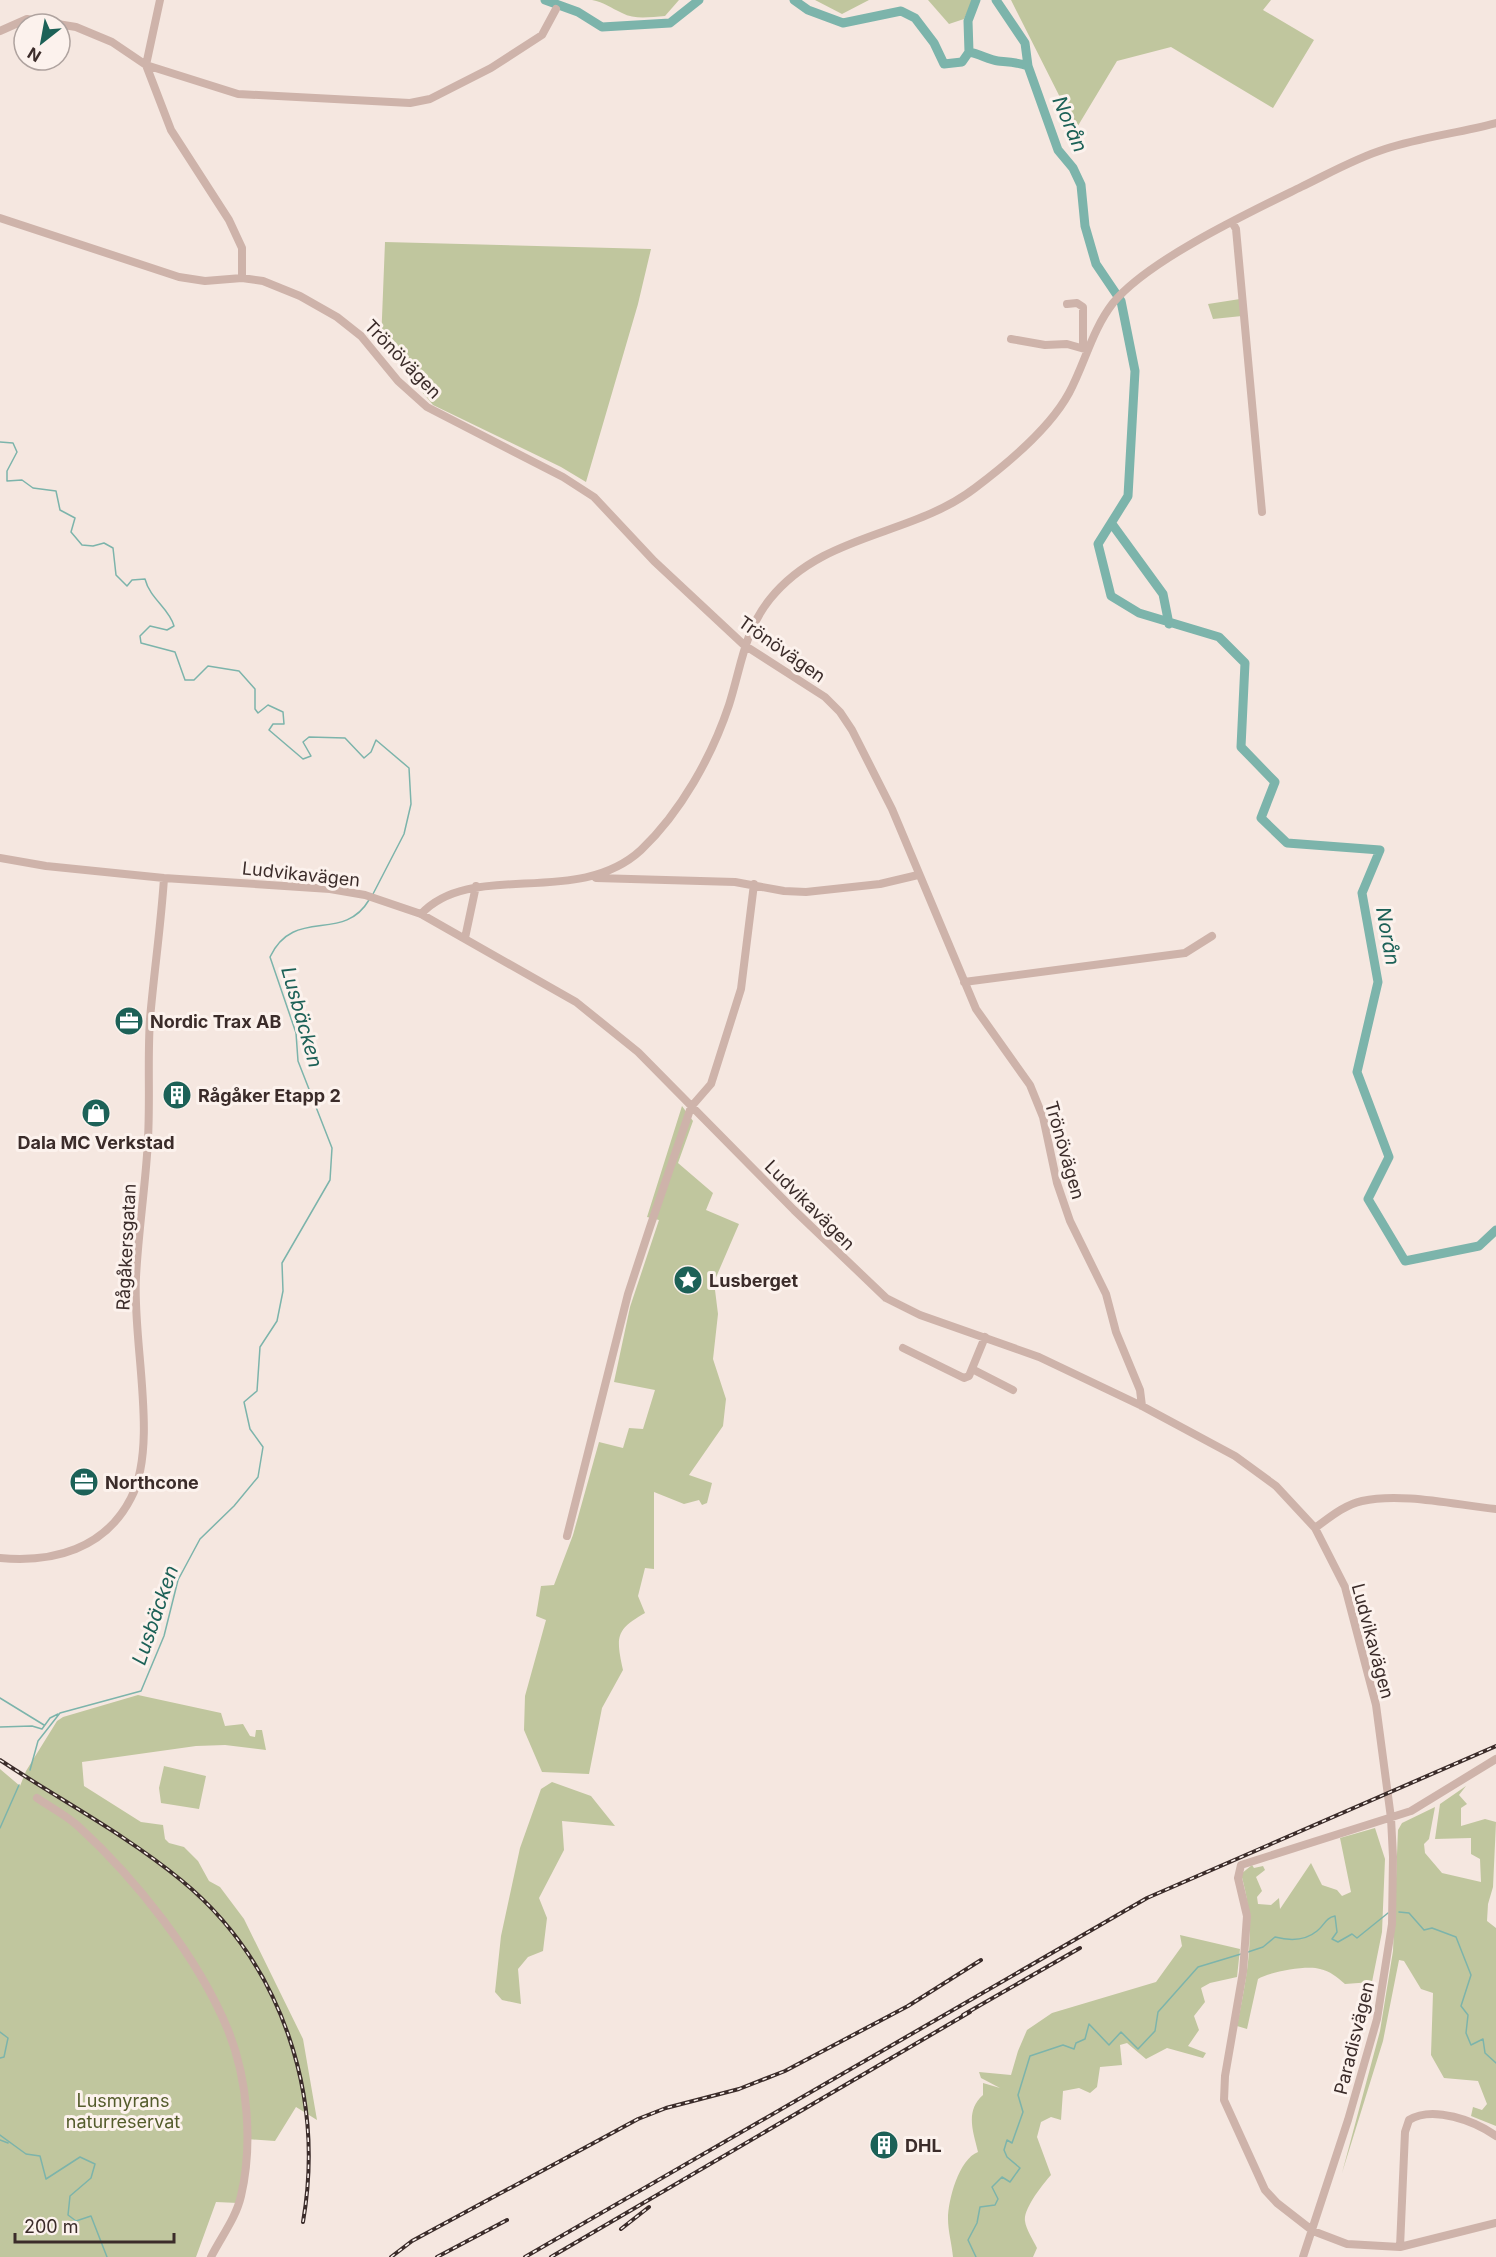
<svg xmlns="http://www.w3.org/2000/svg" width="1496" height="2257" viewBox="0 0 1496 2257" font-family="Inter,sans-serif">
<style>
.green{fill:#c0c69e}
.lines{fill:none;stroke-linecap:round;stroke-linejoin:round}
.stream{stroke:#7cb4ab;stroke-width:1.5}
.river{stroke:#7cb4ab;stroke-width:9}
.minor{stroke:#ceb3aa;stroke-width:8}
.rail-casing{stroke:#3b2c2a;stroke-width:4}
.rail{stroke:#fcf2ed;stroke-width:1.5;stroke-dasharray:4.5;stroke-linecap:butt}
.labels{text-anchor:middle;dominant-baseline:central;stroke-width:6;stroke-linejoin:round;paint-order:stroke}
.street-label{font-size:18px;fill:#3b2c2a;stroke:#fcf2ed}
.poi-label{font-size:18px;font-weight:bold;fill:#3b2c2a;stroke:#fcf2ed;text-anchor:start}
.park-label{font-size:18px;fill:#545c2c;stroke:#fcf2ed}
.water-label{font-size:20px;font-style:italic;fill:#1c6157;stroke:#fcf2ed}
</style>
<rect width="100%" height="100%" fill="#f5e7e0"/>
<path class="green" d="M592 0H679L665 16C650 17 635 20 622 13 611 8 604 2 592 0Z
M815 0H869L842 14Z
M928 0H973L964 19 949 24Z
M1011 0H1271L1263 10 1314 40 1273 108 1171 47 1117 61 1076 129Z
M385 242 651 249 638 304 586 482 561 467 433 405 381 343Z
M1240 299 1242 316 1213 319 1208 304Z
M682 1106 693 1121 678 1163 713 1193 706 1210 739 1224 714 1282 718 1314 713 1359 726 1399 723 1426 689 1475 712 1483 707 1503 702 1505 699 1500 684 1504 654 1492V1569L645 1568 638 1596 645 1613C615 1630 616 1637 623 1670L602 1708 589 1774 542 1772 524 1730 525 1696 546 1620 536 1616 541 1586 554 1585 573 1535 599 1442 623 1448 629 1428 643 1429 655 1390 614 1382 630 1307 659 1220 647 1217Z
M138 1695 221 1713 225 1726 243 1724 250 1736 255 1737 256 1730H262L266 1750 225 1745 196 1746 82 1762 84 1786 141 1822 163 1825 165 1839 169 1843 184 1847 198 1861 209 1881 220 1887 244 1919 303 2039 317 2120 296 2107 275 2141 247 2139 238 2203 216 2202 196 2257H0V1769L20 1786 26 1771 57 1721 63 1717Z
M164 1766 206 1776 199 1809 161 1803 159 1788Z
M552 1782 591 1796 615 1826 562 1821 564 1850 539 1898 547 1918 543 1951 528 1957 518 1969 521 2004 502 2000 495 1992 501 1936 520 1848 541 1789Z
M1466 1786 1459 1795 1467 1804 1461 1808V1826L1485 1819 1496 1822 1493 1887 1488 1904 1487 1921 1496 1928V2126L1471 2116 1473 2107 1482 2110 1487 2104 1478 2081 1444 2078 1431 2055 1433 1993 1421 1989 1404 1961 1399 1960 1383 2041 1342 2173 1380 2031 1393 1951 1398 1830 1402 1823 1435 1807 1429 1839 1424 1844 1425 1853 1442 1873 1481 1882 1480 1859 1471 1854V1838L1435 1839 1440 1804Z
M1375 1828 1385 1859 1382 1932 1372 1982 1345 1984C1337 1977 1330 1971 1320 1969 1307 1965 1269 1972 1258 1979L1247 2029 1237 2026C1248 1971 1257 1929 1241 1874L1252 1865 1254 1868 1263 1866 1265 1870 1256 1877 1262 1891 1257 1897 1258 1904 1271 1905 1279 1898 1280 1909 1311 1863 1322 1885 1337 1890 1342 1896 1351 1892 1340 1838Z
M1180 1935 1240 1949 1237 1977 1210 1983 1201 1988 1205 2002 1194 2016 1199 2030 1188 2046 1206 2053 1203 2058 1167 2048 1146 2059 1127 2043 1120 2045 1122 2065 1100 2067 1097 2087 1090 2093 1079 2088 1063 2091 1061 2120 1051 2117 1041 2122 1037 2137 1051 2175C1043 2184 1023 2209 1025 2221 1026 2229 1033 2240 1037 2248L1033 2257H953C952 2245 948 2231 948 2219 948 2200 959 2159 978 2152 973 2131 965 2111 983 2095V2083L1000 2088 981 2078 979 2072 1011 2075 1018 2051 1027 2030 1052 2013 1156 1982 1182 1946Z"/>
<g class="lines">
<path class="stream" d="M0 442 13 443 17 452 7 471V481L22 480 33 488 56 491 60 510 75 518 71 532 82 545 93 546 104 543 113 548 116 575 127 586 132 580 145 579C150 599 169 608 174 626L167 630 150 626 140 636 141 643 175 652 185 680H194L208 666 239 671 255 689V709L258 713 268 705 283 712 284 724H273L269 730 303 759 311 756 303 742 309 737 345 738 364 758 371 752 376 740 409 768 411 804 404 834 373 894
M0 1698 44 1725
M0 1727 32 1726 42 1729 50 1718 58 1714
M30 1770 38 1741 60 1713 141 1691 164 1636 178 1580 200 1539 234 1506 258 1477 263 1447 250 1429 244 1402 257 1391 260 1347 277 1321 283 1291 282 1263 330 1180 332 1148 298 1061 296 1033 270 957C294 906 343 944 369 900
M0 1828 19 1785
M1399 1912 1409 1913 1424 1930 1432 1928 1456 1937 1471 1975 1461 2006 1468 2015 1466 2033 1471 2045 1483 2039 1485 2053 1496 2063
M1248 1952 1263 1947 1275 1937C1290 1941 1305 1941 1317 1931 1325 1925 1325 1918 1335 1916L1337 1932 1332 1939 1338 1942 1352 1934 1357 1938 1388 1913
M0 2032 8 2038 4 2057 0 2058
M0 2135 26 2154 40 2156 46 2179 80 2157 95 2164 91 2178 70 2196 68 2215 76 2221 91 2216 107 2257
M0 2140 8 2143
M976 2257 968 2240 977 2223 980 2207 995 2205 998 2199 992 2187 1002 2177 1010 2182 1020 2168 1007 2157 1004 2150 1007 2140 1012 2143 1023 2112 1018 2095 1030 2056 1063 2045 1074 2049 1076 2043 1085 2039 1089 2024 1109 2045 1121 2032 1138 2049 1155 2031 1158 2012 1198 1967 1241 1954"/>
<path class="river" d="M545 0 578 12 602 27 670 23 699 0
M794 0 808 10 843 23 901 11 915 18 934 43 944 64 962 62 969 52C980 54 989 60 998 61 1009 62 1017 62 1028 66L1058 150 1073 168 1081 185 1085 226 1096 264 1121 301 1135 371 1128 496 1098 544 1111 596 1139 613 1219 637 1245 663 1241 747 1275 782 1261 818 1287 843 1380 850 1362 893 1378 982 1357 1072 1389 1157 1368 1199 1405 1261 1479 1246 1496 1230
M996 0 1025 43 1028 66
M969 52 968 21 976 0
M1112 524 1163 594 1169 624"/>
<path class="minor" d="M160 0 146 65 238 94 410 103 430 99 491 68 542 35 556 9
M0 31 27 19 76 27 112 42 146 65 171 130 229 220 242 248V278
M0 218 179 277 205 281 242 278 263 281 300 296 337 317 361 336 398 381 427 407 563 477 594 497 654 561 744 645 825 697 840 712 852 730 892 809 976 1009 1030 1085 1043 1117 1057 1183 1070 1221 1106 1294 1116 1332 1140 1390 1142 1406
M1232 222 1236 229 1262 512
M1067 304 1077 303 1083 307V348
M1011 339 1045 345 1067 344 1088 350
M0 858 46 866 164 878 330 889 365 895 421 914 576 1002 638 1052 794 1210 886 1298 920 1315 1039 1357 1142 1406 1235 1456 1276 1486 1315 1528 1345 1587 1376 1705 1391 1818 1393 1857 1392 1924 1377 2019 1348 2120 1303 2257
M596 878 735 882 784 891 806 892 880 884 918 875
M421 914C472 859 577 909 641 850 681 812 712 756 729 705 741 668 744 631 770 599 824 532 911 537 975 488 1007 464 1050 428 1069 393 1085 363 1092 330 1113 303 1148 260 1250 212 1301 187 1328 174 1356 158 1385 149 1421 137 1459 133 1496 123
M465 938 476 886
M964 982 1185 953 1212 936
M903 1348 964 1378 969 1376 985 1337
M972 1369 1013 1390
M1315 1528C1329 1518 1344 1505 1362 1501 1401 1492 1456 1505 1496 1509
M567 1536 628 1294 650 1227 691 1107 711 1084 741 989 754 884
M0 1558C53 1563 105 1549 131 1498 159 1444 132 1341 136 1277 138 1237 144 1196 147 1155 151 1110 147 1064 150 1019 154 972 161 925 164 878
M1496 1759 1411 1811 1241 1865 1238 1878 1247 1916 1243 1972 1225 2076 1224 2100 1265 2190 1277 2203 1313 2231 1347 2244 1400 2247 1496 2223
M37 1798C50 1807 66 1815 78 1826 136 1879 198 1957 228 2030 248 2079 253 2145 241 2196 236 2218 221 2237 211 2257
M1400 2247 1405 2132 1409 2120C1433 2105 1475 2121 1496 2136"/>
<g class="rail-casing">
<path id="rail" d="M0 1760C60 1800 125 1834 181 1880 282 1963 325 2095 303 2222
M963 2015 1080 1948
M621 2229 649 2207
M391 2257 412 2241 638 2119 666 2108 739 2089 785 2071 908 2006 981 1960
M437 2257 507 2220
M525 2257 1147 1898 1496 1746
M551 2257 970 2012"/>
</g>
<use href="#rail" class="rail"/>
</g>
<defs>
<g id="office-disc" transform="scale(1.5)"><circle r="9.5" fill="#1c6157" stroke="#fcf2ed"/><path d="M-6-3h4V-5.5h4V-3h4V5H-6ZM-1-4.5V-3h2v-1.5ZM-6 0V1H6V0Z" fill="#fff"/></g>
<g id="building-disc" transform="scale(1.5)"><circle r="9.5" fill="#1c6157" stroke="#fcf2ed"/><path d="M-4-6H4V6H1V3H-1V6H-4ZM-2.5-4.3h1.7v1.8h-1.7ZM.8-4.3h1.7v1.8H.8ZM-2.5-1h1.7V.8h-1.7ZM.8-1h1.7V.8H.8Z" fill="#fff"/></g>
<g id="shop-disc" transform="scale(1.5)"><circle r="9.5" fill="#1c6157" stroke="#fcf2ed"/><path d="M-5-2.5h2.3a2.7 3.5 0 0 1 5.4 0H5L5.5 6h-11ZM-1.5-2.5h3a1.5 2.3 0 0 0-3 0Z" fill="#fff"/></g>
<g id="sight-disc" transform="scale(1.5)"><circle r="9.5" fill="#1c6157" stroke="#fcf2ed"/><path d="M0-6L1.8-2.2L6-1.7L2.9 1.2L3.7 5.4L0 3.3L-3.7 5.4L-2.9 1.2L-6-1.7L-1.8-2.2Z" fill="#fff"/></g>
</defs>
<g fill-rule="evenodd">
<use href="#office-disc" x="129" y="1021"/>
<use href="#building-disc" x="177" y="1095"/>
<use href="#shop-disc" x="96" y="1113"/>
<use href="#sight-disc" x="688" y="1280"/>
<use href="#office-disc" x="84" y="1482"/>
<use href="#building-disc" x="884" y="2145"/>
</g>
<g class="labels">
<g class="street-label">
<text transform="translate(403 359) rotate(46)">Trönövägen</text>
<text transform="translate(782 649) rotate(35)">Trönövägen</text>
<text transform="translate(301 874) rotate(6)">Ludvikavägen</text>
<text transform="translate(1065 1150) rotate(74)">Trönövägen</text>
<text transform="translate(810 1205) rotate(45)">Ludvikavägen</text>
<text transform="translate(126 1247) rotate(-87)">Rågåkersgatan</text>
<text transform="translate(1373 1641) rotate(75)">Ludvikavägen</text>
<text transform="translate(1354 2038) rotate(-76)">Paradisvägen</text>
</g>
<g class="poi-label">
<text x="150" y="1021">Nordic Trax AB</text>
<text x="198" y="1095">Rågåker Etapp 2</text>
<text x="96" y="1142" text-anchor="middle">Dala MC Verkstad</text>
<text x="709" y="1280">Lusberget</text>
<text x="105" y="1482">Northcone</text>
<text x="905" y="2145">DHL</text>
</g>
<g class="park-label">
<text x="123" y="2100">Lusmyrans<tspan x="123" dy="21">naturreservat</tspan></text>
</g>
<g class="water-label">
<text transform="translate(1070 124) rotate(67)">Norån</text>
<text transform="translate(1388 936) rotate(80)">Norån</text>
<text transform="translate(302 1017) rotate(74)">Lusbäcken</text>
<text transform="translate(155 1615) rotate(-71)">Lusbäcken</text>
</g>
</g>
<g transform="translate(42 42) rotate(211)"><circle r="28" fill="#fcf2ed" stroke="#afa39f" stroke-width="1.5"/>
<path d="M0-4.5L10 22L0 15L-10 22Z" fill="#1c6157"/>
<text y="-9" font-size="16" font-weight="bold" text-anchor="middle" fill="#3b2c2a">N</text>
</g>
<path d="M15 2233v9h159v-9" fill="none" stroke="#3b2c2a" stroke-width="3"/>
<text x="24" y="2233" font-size="18" fill="#3b2c2a" stroke="#fcf2ed" stroke-width="4.5" paint-order="stroke">200 m</text>
</svg>
